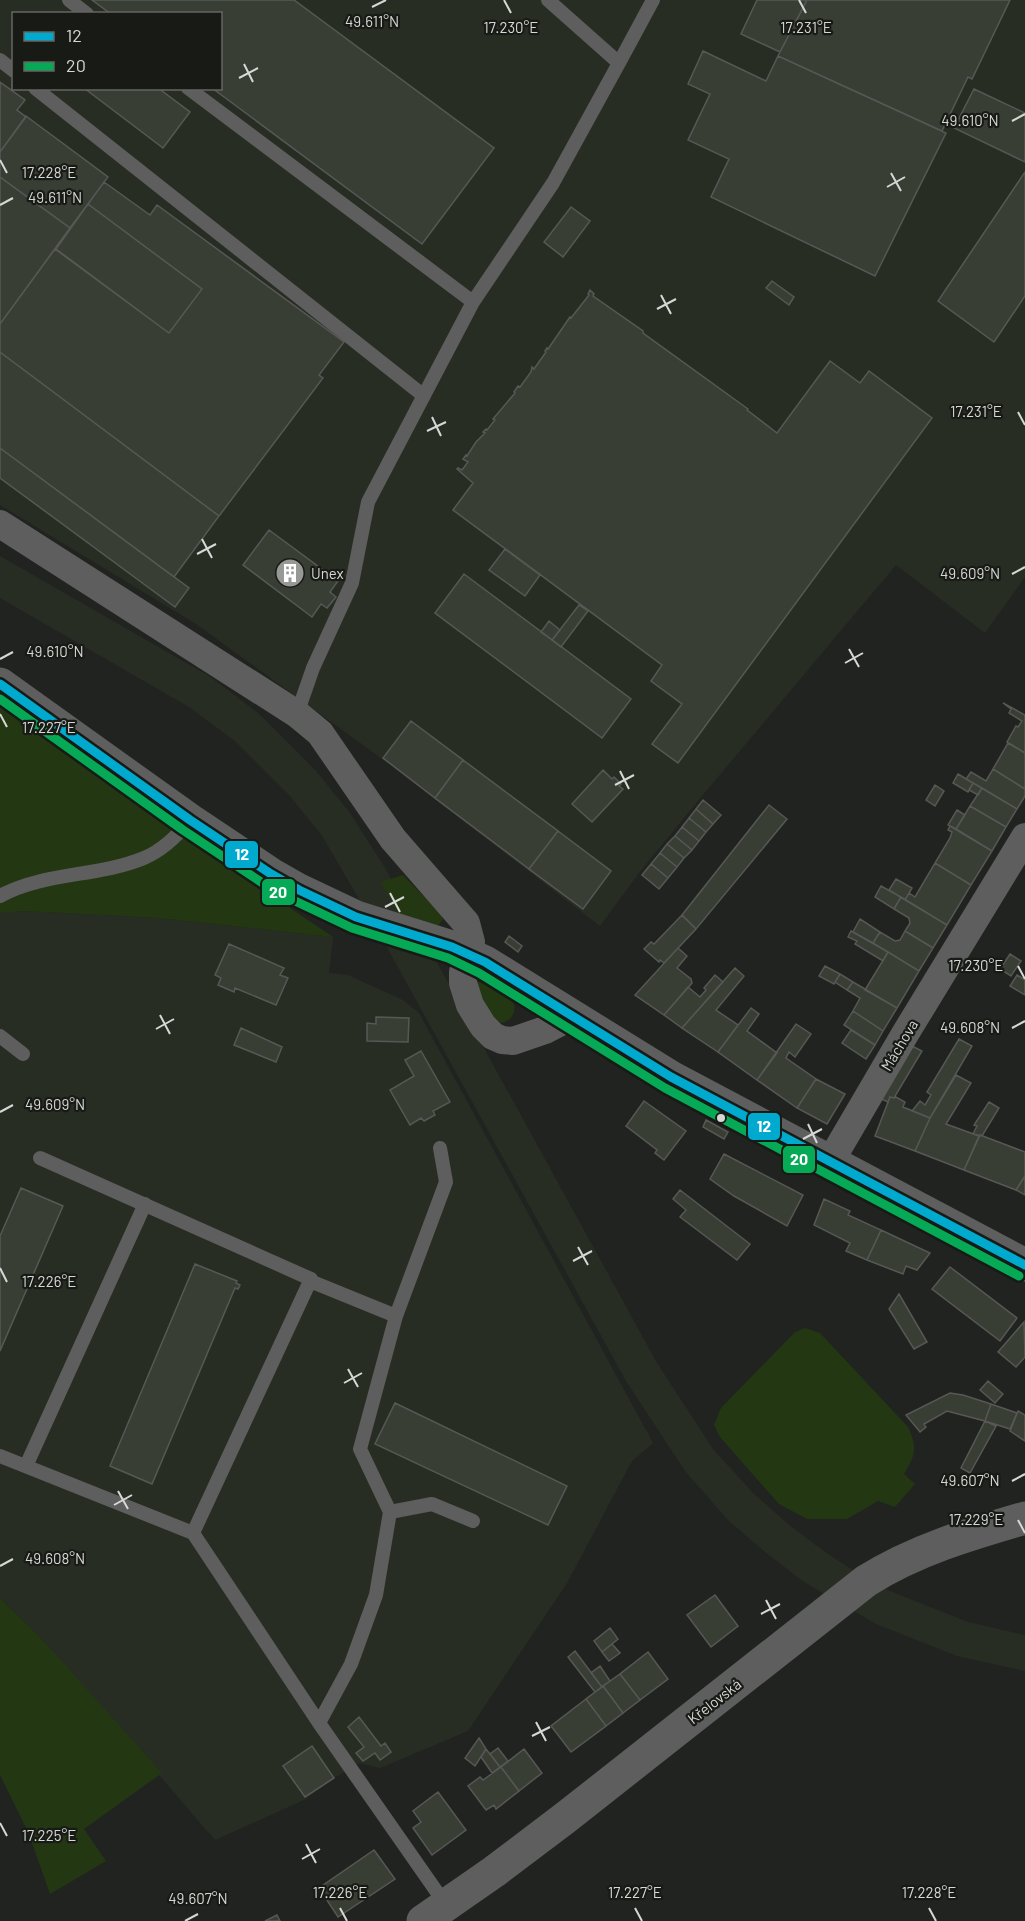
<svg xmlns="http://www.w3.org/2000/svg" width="1025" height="1921" viewBox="0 0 1025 1921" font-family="Barlow,sans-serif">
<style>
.built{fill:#282d24;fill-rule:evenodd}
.green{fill:#243713}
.building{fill:#383e34;stroke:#575856;stroke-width:1.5}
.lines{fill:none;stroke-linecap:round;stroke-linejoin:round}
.lane{stroke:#5d5e5d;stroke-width:14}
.street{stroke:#5d5e5d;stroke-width:28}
.secondary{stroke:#5d5e5d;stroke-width:33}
.bus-1-casing{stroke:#181a16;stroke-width:14}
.bus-2-casing{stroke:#181a16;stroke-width:14}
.bus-1{stroke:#00a9ce;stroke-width:9}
.bus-2{stroke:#06aa56;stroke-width:9}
.ticks{fill:none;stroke:#d6d8d5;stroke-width:2}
.bus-dot{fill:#d6d8d5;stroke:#181a16;stroke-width:2}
.labels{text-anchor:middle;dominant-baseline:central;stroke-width:4.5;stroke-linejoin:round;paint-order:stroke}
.poi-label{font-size:15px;fill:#d6d8d5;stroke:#181a16;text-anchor:start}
.street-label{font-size:15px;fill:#d6d8d5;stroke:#181a16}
.ticks-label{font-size:15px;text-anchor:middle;fill:#d6d8d5;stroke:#181a16;stroke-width:4.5;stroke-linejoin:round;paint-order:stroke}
.line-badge{stroke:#181a16;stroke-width:2}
.badge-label{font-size:16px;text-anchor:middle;font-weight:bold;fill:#fff}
</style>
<rect width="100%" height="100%" fill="#212320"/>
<path class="built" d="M0 0H1025V577L985 633 896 565 702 796 639 873 600 926 374 753 196 624 0 505ZM14 14H220V88H14Z
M0 556 209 676 258 713 316 771 350 813 385 868 657 1363 713 1449 754 1494 788 1524 825 1552 862 1576 892 1592 968 1622 1025 1635V1671L957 1656 876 1624 804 1582 765 1552 728 1520 685 1471 626 1381 383 940 321 834 289 795 235 741 189 707 0 598Z
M25 911 159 918 333 937 329 973 348 975 403 1000 419 1013 653 1443 632 1461 567 1583 468 1731 380 1768 359 1763 334 1778 306 1799 215 1840 40 1637 0 1598V913Z"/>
<path class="green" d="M0 706 159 819 333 937 159 918 25 911 0 913Z
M403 875 440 913 443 919 438 926 399 914 381 882Z
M476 982C490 981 524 999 512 1016 508 1022 503 1023 495 1023L474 985Z
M805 1328 820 1333 908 1427C918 1448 915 1456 904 1474L915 1484 895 1507 878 1501 847 1519H807L779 1504 720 1437 714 1425 721 1408 795 1332Z
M0 1598 40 1637 162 1773 84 1829 106 1861 50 1894 29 1834 0 1775Z"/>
<path class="building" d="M92 0H294L494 148 422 244 212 88H220V14H111Z
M757 0H807L780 52 741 34Z
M807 0H1010L972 79 968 77 942 131 778 56Z
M703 51 766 81 778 56 946 133 875 276 711 197 729 159 688 140 710 94 688 84Z
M0 82 25 100 17 110 26 117 0 152Z
M84 88H158L190 112 163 148Z
M974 89 1025 113V162L954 128Z
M26 116 108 177 70 228 0 177V152Z
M1025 172V296L994 342 938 301Z
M0 177 70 228 0 324Z
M104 182 150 215 157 205 344 342 319 375 323 378 219 516 0 352V324L55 249 169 333 202 289 88 204Z
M88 204 202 289 169 333 56 249Z
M571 207 590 221 563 257 544 242Z
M772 281 794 297 789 305 766 288Z
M590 290 594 294 593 296 643 331V333L748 409 747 410 777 433 830 361 860 383 869 371 932 418 678 763 652 744 682 704 651 681 662 665 453 510 473 483 457 469 458 468 462 470 468 462 463 459 466 455 467 456 476 442 485 433 483 432 486 429 487 430 495 420 493 419 515 393 514 392 518 386 520 387 531 372 532 367 534 369 546 352 545 351 547 348 548 349 570 317 571 318 589 295 588 294Z
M0 352 219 516 174 577 0 448Z
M0 448 189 588 175 607 0 478Z
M269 530 338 581 330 592 336 597 327 608 321 604 312 617 243 565Z
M505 549 540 575 525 596 489 570Z
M464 574 631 699 602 738 435 613Z
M579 605 588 611 561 647 552 640Z
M549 621 560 630 552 640 541 632Z
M1003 703 1025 715V753L1007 742 1016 726 1018 727 1022 721 1009 713 1011 709Z
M411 721 463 760 435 798 383 758Z
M1008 743 1025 753V789L993 769Z
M463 760 558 831 529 869 435 798Z
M993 769 1025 789V796L1017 809 966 779 971 772 986 781Z
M603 770 612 779 614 777 621 784 619 786 623 789 592 822 572 804Z
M958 774 973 783 968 792 953 783Z
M973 783 982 788 978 795 969 790Z
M935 785 944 791 935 806 926 800Z
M982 788 1017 809 1006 827 970 806Z
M703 800 721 815 713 824 696 809Z
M769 805 787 819 696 929 682 915Z
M970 806 1006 827 992 851 956 829Z
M696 809 713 824 706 832 689 818Z
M957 810 965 815 956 829 948 825Z
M689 818 706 832 699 841 682 827Z
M950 826 992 851 971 885 935 863 950 838 952 832 948 830Z
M682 827 699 841 692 850 675 836Z
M558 831 611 871 583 909 529 869Z
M675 836 692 850 684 858 667 844Z
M667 844 684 858 677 867 660 853Z
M660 853 677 867 668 878 651 864Z
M935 863 971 885 947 925 905 900 909 893 915 897Z
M651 864 668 878 659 889 642 875Z
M896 879 912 888 905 900 889 890Z
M881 886 901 897 894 909 875 897Z
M901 897 947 925 933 948 905 931 910 923 909 918 894 909Z
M682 915 696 929 664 963 660 960 659 962 644 949 651 942 654 944Z
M860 919 880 932 873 943 853 932Z
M851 931 888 952 883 961 855 944 857 941 848 937Z
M905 931 933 948 919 971 873 943 880 932 895 941 900 940Z
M509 936 522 946 518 952 505 942Z
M229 944 284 968 280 975 288 978 276 1005 235 988 234 992 218 985 221 978 215 975Z
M678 948 687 956 677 968 691 979 692 983 664 1015 635 995Z
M888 952 919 971 897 1008 865 990Z
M1010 954 1021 961 1011 976 1000 969Z
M825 966 840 974 834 984 819 976Z
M735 968 744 976 716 1010 738 1025 718 1052 682 1028Z
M840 974 853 982 847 990 835 982Z
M715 975 723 982 682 1028 664 1015 688 987 700 997 706 990 704 988Z
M1017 975 1025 980V995L1010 986Z
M853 982 897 1008 883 1031 853 1011 860 998 847 990Z
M751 1008 759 1014 747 1031 777 1053 757 1080 718 1052Z
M853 1011 883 1031 875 1045 844 1025Z
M376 1017 409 1018 408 1042 367 1041V1023L376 1024Z
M796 1024 811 1034 795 1057 789 1052 786 1058 816 1079 797 1108 757 1080Z
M241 1028 282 1047 276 1062 234 1045Z
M851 1030 875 1045 866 1059 842 1043Z
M959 1039 972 1046 930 1118 912 1111 920 1101 925 1105 931 1095 927 1092Z
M910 1045 922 1051 894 1098 890 1097 888 1102 879 1098Z
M421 1051 450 1102 433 1111 435 1115 424 1121 421 1118 410 1125 390 1090 414 1076 405 1060Z
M956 1075 971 1083 946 1124 979 1136 964 1170 915 1151 930 1118Z
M816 1079 845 1094 827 1124 797 1108Z
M890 1097 894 1098 896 1097 905 1102 903 1107 930 1118 915 1151 875 1136Z
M644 1101 686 1131 664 1160 655 1153 657 1150 626 1126Z
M989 1102 999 1108 982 1136 973 1134 977 1126 974 1125Z
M706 1120 728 1132 724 1139 703 1127Z
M980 1135 1025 1152V1176L1016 1190 964 1170Z
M724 1154 803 1195 787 1226 734 1196 710 1179Z
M1025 1176V1195L1016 1190Z
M21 1188 63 1206 0 1351V1236Z
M680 1190 750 1244 737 1260 680 1217 686 1210 673 1199Z
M824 1199 850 1211 848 1215 881 1230 867 1260 846 1251 850 1243 814 1225Z
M881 1230 930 1253 917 1270 906 1266 903 1274 867 1260Z
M195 1264 237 1281 236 1283 240 1285 238 1289 235 1288 152 1484 110 1466Z
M950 1267 1017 1318 1000 1341 932 1289Z
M899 1294 927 1342 914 1349 889 1309Z
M1024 1322 1025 1357 1016 1367 998 1352Z
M988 1381 1003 1394 995 1403 980 1390Z
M950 1393 963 1395 991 1404 985 1421 947 1411 924 1424 926 1427 920 1432 906 1415Z
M395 1403 567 1486 548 1525 375 1444Z
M991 1404 1017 1413 1010 1429 985 1421Z
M1018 1411 1025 1415V1441L1010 1431Z
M985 1421 996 1426 970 1473 961 1468Z
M715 1595 738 1626 711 1647 687 1615Z
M610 1628 618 1639 602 1652 594 1641Z
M612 1644 620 1653 609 1661 602 1652Z
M575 1651 602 1687 595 1692 568 1657Z
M648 1652 668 1679 640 1700 620 1674Z
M600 1666 610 1681 602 1687 591 1673Z
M620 1674 640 1700 623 1713 603 1686Z
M603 1686 623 1713 606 1726 586 1699Z
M586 1699 606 1726 571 1752 551 1726Z
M359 1717 381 1746 385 1743 391 1752 380 1760 375 1753 363 1761 356 1753 364 1747 348 1727Z
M479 1738 486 1749 475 1766 465 1758Z
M312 1746 334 1778 305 1797 283 1766Z
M498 1748 508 1761 500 1767 490 1754Z
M486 1749 500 1767 492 1773 481 1757Z
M524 1749 542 1773 519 1791 501 1767Z
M501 1767 519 1791 496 1809 494 1805 486 1810 468 1786 480 1777 483 1780Z
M438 1792 466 1830 432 1855 413 1828 421 1822 413 1811Z
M374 1850 395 1879 338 1917 319 1888Z
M277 1915 280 1921H265Z"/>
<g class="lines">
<path class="lane" d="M69 0 87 14
M0 60 14 71
M619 63 653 0
M35 88 424 396
M188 88 473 302
M297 714 313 668 352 583 368 502 473 302 553 183 619 63 548 0
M0 896C44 872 98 877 144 858 163 850 178 835 190 820
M0 1036 23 1054
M40 1158 311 1279 193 1533
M310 1281 396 1316 360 1449 390 1512 376 1595 351 1664 319 1723
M396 1316 446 1182 440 1148
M0 1456 193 1533 319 1723 446 1905
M26 1466 145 1204
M390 1512 432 1504 473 1521"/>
<path class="street" d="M0 524 297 714 320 733 393 839 466 923 471 942 463 972V983L470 1005 483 1026 493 1036 502 1040 513 1041 545 1030 572 1016
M830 1162 905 1034 1025 837"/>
<path class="secondary" d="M0 684 190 820 271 874 299 890 356 917 452 947 485 962 671 1077 1025 1265
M423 1921 495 1871 565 1818 866 1581C915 1550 970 1534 1025 1518"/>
<g class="bus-1-casing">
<path id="bus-1" d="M0 684 190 820 271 874 299 890 356 917 452 947 485 962 671 1077 1025 1265"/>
</g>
<g class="bus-2-casing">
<path id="bus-2" d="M0 699 183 830 264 884 293 900 352 928 448 958 479 973 665 1088 1019 1276"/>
</g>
<use href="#bus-1" class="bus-1"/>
<use href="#bus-2" class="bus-2"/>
</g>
<path class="ticks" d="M504 0 511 13M799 0 806 13M372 7 386 0M244 64 253 82M239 78 258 68M1012 121 1025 114M0 160 7 173M891 173 901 191M887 187 905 177M0 205 13 198M661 295 671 314M657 309 676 299M1018 412 1025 425M432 417 441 436M427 431 446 422M202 539 212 558M197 554 216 544M1012 574 1025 567M849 649 859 667M0 659 13 652M845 663 863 653M0 714 7 727M620 771 629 789M615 785 634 775M390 893 400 912M385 907 404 897M1018 966 1025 979M160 1015 170 1034M1012 1028 1025 1021M156 1029 174 1019M0 1112 13 1105M808 1124 817 1143M803 1139 822 1129M578 1247 588 1265M573 1261 592 1251M0 1268 7 1282M348 1369 358 1387M344 1383 362 1373M1012 1481 1025 1474M118 1491 128 1509M114 1505 132 1495M1018 1520 1025 1533M0 1566 13 1559M766 1600 776 1619M761 1614 780 1604M536 1722 546 1741M532 1736 550 1727M0 1823 7 1836M306 1844 316 1863M302 1859 320 1849M340 1908 347 1921M635 1908 642 1921M929 1908 936 1921M185 1921 198 1914"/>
<defs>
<g id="building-disc" transform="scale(1.5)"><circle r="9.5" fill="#979996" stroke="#181a16"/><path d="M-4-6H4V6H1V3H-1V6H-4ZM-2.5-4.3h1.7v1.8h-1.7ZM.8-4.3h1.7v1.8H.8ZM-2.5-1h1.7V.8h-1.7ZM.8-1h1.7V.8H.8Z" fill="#fff"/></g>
</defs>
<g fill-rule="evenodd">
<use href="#building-disc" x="290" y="573"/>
</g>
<circle class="bus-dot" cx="721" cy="1118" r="5"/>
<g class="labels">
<g class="poi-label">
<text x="311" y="573">Unex</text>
</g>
<g class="street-label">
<text transform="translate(899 1045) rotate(-59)">Máchova</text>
<text transform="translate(714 1701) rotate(-38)">Křelovská</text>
</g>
</g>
<g class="ticks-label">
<text x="372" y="27">49.611°N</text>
<text x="511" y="33">17.230°E</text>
<text x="806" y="33">17.231°E</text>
<text x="970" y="126">49.610°N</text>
<text x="49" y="178">17.228°E</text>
<text x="55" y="203">49.611°N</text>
<text x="976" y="417">17.231°E</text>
<text x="970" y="579">49.609°N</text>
<text x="55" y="657">49.610°N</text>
<text x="49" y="733">17.227°E</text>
<text x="976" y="971">17.230°E</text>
<text x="970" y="1033">49.608°N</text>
<text x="55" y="1110">49.609°N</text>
<text x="49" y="1287">17.226°E</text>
<text x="970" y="1486">49.607°N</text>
<text x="976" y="1525">17.229°E</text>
<text x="55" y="1564">49.608°N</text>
<text x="49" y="1841">17.225°E</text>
<text x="340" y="1898">17.226°E</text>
<text x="635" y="1898">17.227°E</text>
<text x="929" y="1898">17.228°E</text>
<text x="198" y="1904">49.607°N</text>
</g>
<g class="line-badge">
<rect x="224" y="840" width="35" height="29" rx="6" fill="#00a9ce"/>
<rect x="261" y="878" width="35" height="28" rx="6" fill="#06aa56"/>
<rect x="747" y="1112" width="34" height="29" rx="6" fill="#00a9ce"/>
<rect x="782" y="1145" width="34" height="29" rx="6" fill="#06aa56"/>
</g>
<g class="badge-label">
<text x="242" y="860">12</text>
<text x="278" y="898">20</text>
<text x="764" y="1132">12</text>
<text x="799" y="1165">20</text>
</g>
<rect x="12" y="12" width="210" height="78" fill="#181a16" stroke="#646662" stroke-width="1.5"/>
<rect x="24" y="32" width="30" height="9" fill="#00a9ce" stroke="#646662" stroke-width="1.5"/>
<text x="66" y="42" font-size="18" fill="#d6d8d5">12</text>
<rect x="24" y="62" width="30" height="9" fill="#06aa56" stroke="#646662" stroke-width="1.5"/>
<text x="66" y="72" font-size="18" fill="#d6d8d5">20</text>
</svg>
